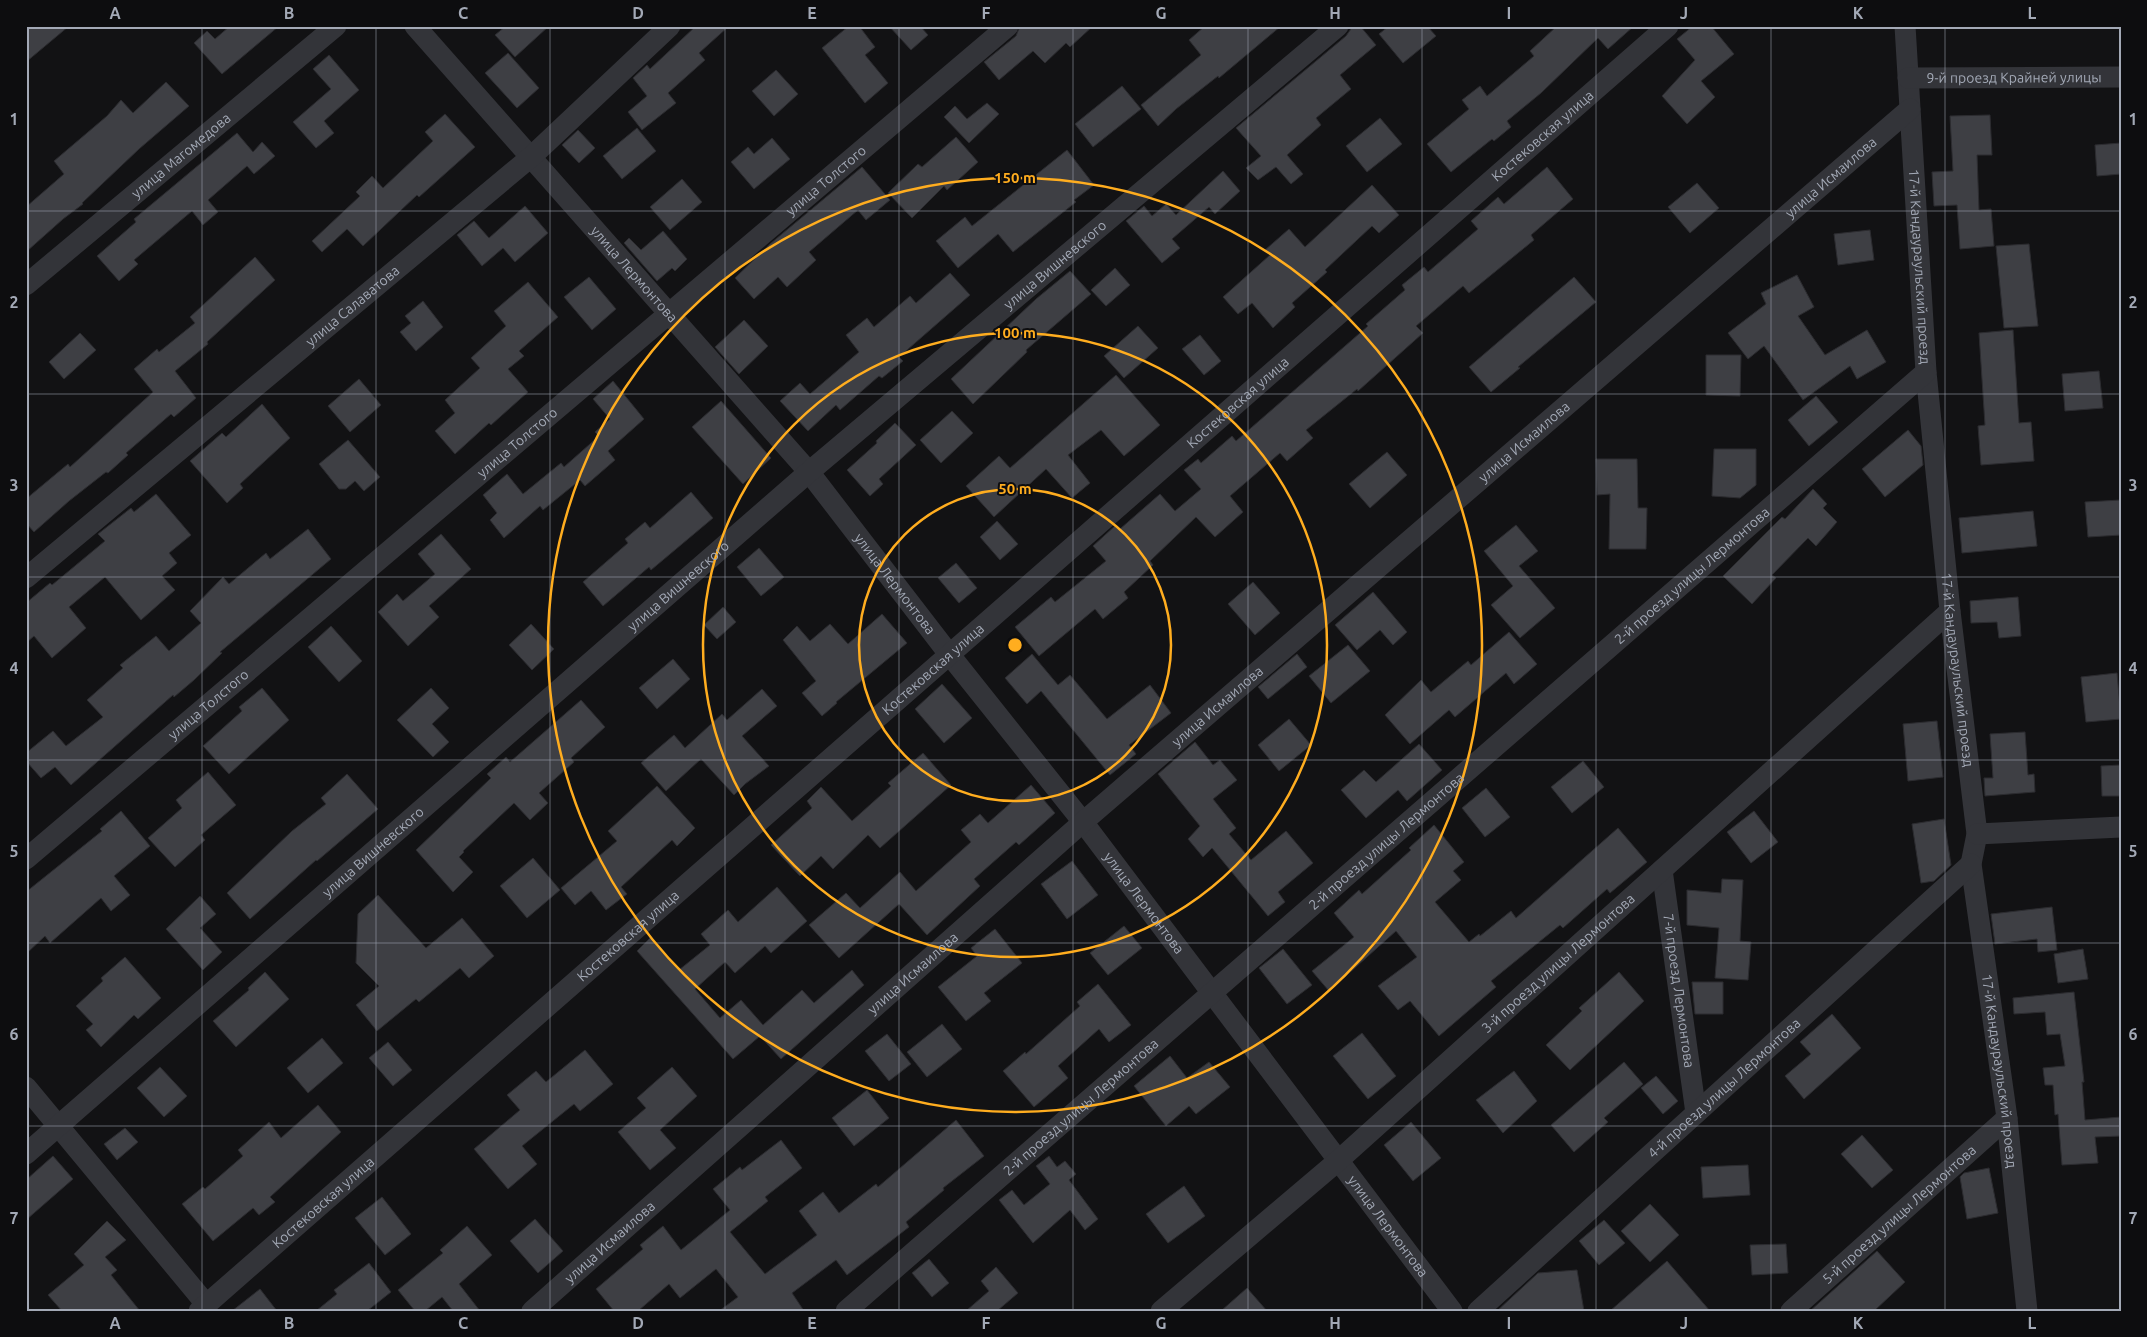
<svg xmlns="http://www.w3.org/2000/svg" width="2147" height="1337" viewBox="0 0 2147 1337" font-family="Ubuntu,sans-serif">
<style>
.building{fill:#3e3f44;stroke:#2c2c30}
.lines{fill:none;stroke-linecap:round;stroke-linejoin:round}
.minor{stroke:#333439;stroke-width:21}
.grid{fill:none;stroke:#a3a9b6;stroke-width:1;stroke-opacity:0.55}
.ring{fill:none;stroke:#ffad1f;stroke-width:2.5}
.labels{text-anchor:middle;dominant-baseline:central;stroke-width:4;stroke-linejoin:round;paint-order:stroke}
.street-label{font-size:14px;fill:#a3a9b6;stroke:#0d0d0f}
.centre{fill:#ffad1f;stroke:#0d0d0f;stroke-width:2.5}
.ring-label{font-size:15px;text-anchor:middle;font-weight:bold;fill:#ffad1f;stroke:#0d0d0f;stroke-width:4;stroke-linejoin:round;paint-order:stroke}
.neatline{fill:none;stroke:#a3a9b6;stroke-width:2}
.grid-label{font-size:16px;text-anchor:middle;font-weight:bold;fill:#a3a9b6}
</style>
<rect width="100%" height="100%" fill="#121214"/>
<path class="building" d="M26 26H69L26 62Z
M230 26H279L222 74 194 43 207 31 215 39Z
M506 26H549L515 57 495 35Z
M696 26H729L699 53 705 60 668 93 676 103 642 130 628 112 647 96 633 78 647 65 650 69Z
M849 26H859L875 47 865 55 888 83 865 103 822 48Z
M889 26H920L928 35 911 50Z
M1020 26H1093L1070 47 1066 43 1045 63 1033 51 999 80 984 62 1016 36Z
M1205 26H1281L1219 78 1218 76 1176 109 1158 126 1141 105 1201 55 1189 40Z
M1353 26H1360L1376 45 1340 75 1351 89 1316 118 1321 125 1287 155 1303 174 1291 184 1276 167 1258 180 1246 168 1261 156 1236 128 1346 36Z
M1389 26H1427L1436 36 1403 63 1379 34Z
M1557 26H1634L1608 49 1598 38 1541 93 1507 121 1511 127 1494 141 1492 139 1451 172 1427 144 1469 109 1462 100 1480 86 1487 96 1534 56 1530 51Z
M1693 26H1711L1734 54 1701 81 1715 97 1687 124 1662 96 1695 60 1677 39Z
M508 53 539 88 517 108 485 73Z
M329 55 359 90 324 121 334 133 316 148 293 122 331 89 313 69Z
M776 70 798 94 774 116 752 91Z
M166 82 189 106 139 149 82 203 83 204 63 219 26 252V207L64 174 54 161 107 116 121 100 133 113Z
M1122 86 1141 109 1093 147 1075 124Z
M987 103 999 114 969 143 944 117 955 106 967 119Z
M445 114 475 147 419 197 417 195 363 246 347 229 322 252 312 241 360 196 356 192 372 176 383 188 433 141 425 132Z
M1990 115 1992 155H1977L1979 210 1991 209 1994 246 1960 249 1957 205 1934 206 1932 172 1953 171 1950 116Z
M1380 118 1402 144 1367 172 1346 146Z
M637 128 656 151 622 179 603 156Z
M578 130 595 148 579 163 562 145Z
M237 133 253 152 262 142 275 156 254 174 247 166 208 200 218 212 203 225 192 211 134 260 138 264 119 281 97 256 136 222 134 219Z
M956 137 978 162 947 190 944 186 912 218 888 193 918 164 922 167Z
M772 138 790 159 754 189 731 162 748 147 754 154Z
M2121 143V174L2097 176 2095 145Z
M1067 150 1094 185 1074 200 1076 202 1013 252 998 234 958 268 936 241 965 217 972 226Z
M862 167 890 200 866 220 858 210 809 252 816 260 787 287 778 277 754 299 735 278 770 244Z
M1547 167 1573 199 1531 235 1534 240 1469 293 1463 286 1416 326 1423 333 1358 391 1357 389 1306 430 1313 438 1287 461 1280 453 1230 496 1243 512 1215 537 1196 517 1150 561 1153 565 1124 592 1128 598 1103 619 1095 609 1039 656 1015 627 1051 597 1055 602 1106 561 1093 546 1116 525 1120 529 1160 494 1175 511 1201 489 1184 470 1198 459 1201 463 1232 436 1236 441 1368 326 1366 324 1405 290 1402 285 1424 267 1428 272 1478 229 1471 221 1498 197 1504 204Z
M1223 171 1240 191 1215 214 1209 207 1172 239 1180 248 1162 263 1126 221 1144 206 1152 216 1166 204 1176 215Z
M682 179 702 202 670 230 650 207Z
M1697 183 1719 208 1690 233 1668 207Z
M1372 185 1399 215 1379 233 1372 226 1325 270 1327 272 1292 303 1295 307 1273 328 1252 303 1238 314 1223 297 1270 255 1265 250 1289 229 1305 247Z
M525 206 548 233 515 262 503 248 482 266 457 235 474 221 489 238Z
M1870 230 1874 260 1838 265 1834 234Z
M663 231 687 259 675 271 672 268 657 281 624 243 629 238 641 250Z
M2029 244 2038 326 2004 328 1996 246Z
M255 257 275 280 207 342 208 344 175 371 196 398 174 417 171 414 126 453 128 455 108 473 106 472 69 501 34 532 26 523V499L68 464 70 467 153 392 134 369 157 349 159 352 195 323 190 317Z
M1115 268 1130 285 1106 306 1091 290Z
M1070 271 1091 294 1026 350 1027 352 973 404 951 379 1036 299Z
M950 273 970 295 899 357 903 361 882 378 879 376 840 410 836 405 808 431 780 401 800 383 810 394 859 352 846 335 867 318 874 327 910 296 916 303Z
M1797 275 1814 307 1798 316 1825 355 1867 330 1886 362 1857 379 1850 366 1803 400 1764 346 1748 359 1728 333 1766 304 1761 293Z
M589 277 616 309 592 330 564 297Z
M1574 277 1596 302 1518 367 1520 368 1491 392 1469 367Z
M528 282 558 317 519 351 524 356 508 369 528 392 491 425 489 423 455 454 435 431 455 413 445 400 480 368 471 358 506 326 494 311Z
M423 301 443 327 416 351 400 332 411 323 405 316Z
M744 320 768 346 739 374 715 347Z
M1138 326 1158 348 1124 378 1104 356Z
M2013 330 2019 423 2031 422 2034 461 1981 465 1978 426 1985 425 1979 333Z
M80 333 96 350 64 379 49 362Z
M1200 335 1221 361 1204 375 1182 349Z
M1706 355H1741L1740 396 1706 395Z
M2099 371 2103 408 2065 411 2062 374Z
M1116 375 1160 425 1124 456 1101 430 1068 455 1090 483 1072 498 1046 469 994 517 966 486 999 456 1010 468Z
M359 379 381 405 350 432 328 406Z
M613 381 644 419 608 451 615 460 585 486 580 480 543 510 540 506 504 538 490 520 497 513 483 495 507 474 523 494 561 463 564 467 599 436 595 432 610 419 593 399Z
M1816 396 1838 422 1809 446 1788 420Z
M721 401 771 458 743 484 692 427Z
M262 404 290 438 240 484 243 488 227 503 190 461 222 433 226 437Z
M952 411 973 433 941 463 920 440Z
M895 423 916 445 879 479 883 484 870 496 847 470 877 443 876 441Z
M1908 430 1921 446 1923 465 1885 497 1862 469Z
M348 440 380 477 364 491 355 481 346 489H339L319 464Z
M1714 449H1756V485L1740 498 1712 496Z
M1387 452 1407 475 1370 508 1349 484Z
M1596 459H1637L1638 508H1647L1646 549H1609L1610 494 1597 495Z
M1813 489 1827 504 1823 508 1837 522 1816 546 1808 538 1772 575 1776 578 1752 604 1723 576 1782 517 1785 519Z
M691 492 713 518 651 570 649 567 603 606 583 582 628 543 625 539 645 522 650 528Z
M156 494 191 535 169 553 177 563 162 576 175 590 141 620 105 577 69 607 86 628 52 658 34 636 26 643V603L50 583 52 585 105 541 98 534 131 508 134 512Z
M2121 500V535L2088 537 2085 502Z
M2033 511 2037 546 1962 553 1959 518Z
M997 521 1018 544 1000 560 980 537Z
M1516 525 1538 551 1519 566 1555 608 1520 638 1491 605 1513 586 1484 551Z
M308 529 331 559 220 652 222 653 194 680 174 697 173 695 71 785 55 767 41 778 26 761V753L53 731 66 746 103 717 87 700 123 668 120 665 156 636 169 651 201 623 190 611 223 577 229 584 266 553 270 559Z
M441 534 471 569 429 606 439 617 408 646 378 612 397 594 403 601 435 574 418 554Z
M759 548 784 577 761 596 737 567Z
M956 563 977 588 959 603 938 578Z
M1253 582 1280 613 1255 635 1228 604Z
M1373 592 1407 632 1393 645 1380 630 1357 650 1335 625Z
M2018 597 2021 636 1999 638 1997 622 1971 623 1970 601Z
M723 607 736 622 717 639 704 625Z
M882 614 907 643 836 702 837 703 822 716 802 693 816 681 783 640 797 626 810 641 830 624 848 644Z
M531 624 554 649 532 670 509 645Z
M331 626 362 661 339 682 308 647Z
M1509 632 1537 664 1514 684 1506 673 1455 717 1449 710 1410 744 1385 715 1421 680 1431 692 1468 661 1471 665Z
M1348 645 1370 671 1331 703 1309 676Z
M1032 654 1058 685 1070 675 1107 719 1150 685 1171 713 1129 745 1136 754 1110 775 1041 691 1027 704 1005 678Z
M1297 654 1307 667 1268 699 1258 687Z
M673 659 690 679 657 709 639 688Z
M2117 673 2121 719 2086 722 2081 677Z
M942 684 972 718 944 743 915 709Z
M262 688 289 720 229 774 203 746 242 711 239 707Z
M431 688 449 708 432 724 449 742 433 757 397 720Z
M762 689 777 706 742 736 769 766 745 784 734 795 701 759 666 791 641 763 674 735 685 748 722 714 727 720Z
M581 700 605 727 571 758 574 762 539 793 548 803 530 820 514 803 463 851 464 852 459 857 473 872 453 892 416 850 491 778 487 774 506 757 510 762Z
M1289 719 1311 745 1279 771 1258 745Z
M1937 721 1943 777 1908 781 1903 724Z
M2025 732 2028 775 2034 774 2035 792 1985 796 1984 778H1993L1990 734Z
M1195 742 1213 765 1220 760 1237 780 1213 799 1236 828 1229 834 1251 860 1286 831 1313 863 1278 892 1285 902 1268 916 1212 848 1203 857 1188 839 1200 826 1158 774Z
M1419 744 1442 770 1407 801 1398 790 1366 818 1341 790 1364 770 1376 782Z
M923 753 951 785 880 848 868 835 833 869 821 856 800 876 771 845 812 808 807 801 821 787 852 821 891 786 888 783Z
M1583 761 1604 787 1572 813 1551 787Z
M2121 765V796H2102L2101 766Z
M208 772 236 805 201 835 205 840 175 867 148 838 182 808 176 800Z
M347 774 378 809 317 861 316 860 250 919 227 893 292 831 326 804 321 798Z
M1031 785 1055 813 1019 845 1016 842 974 879 980 886 927 935 899 904 839 958 809 925 846 893 860 908 900 872 916 891 971 842 961 830 980 814 988 823Z
M657 786 695 828 677 846 672 840 621 887 627 894 606 910 591 891 575 905 561 888 617 841 608 831Z
M1486 788 1510 817 1485 837 1462 808Z
M121 811 150 846 114 876 130 895 111 911 101 898 50 943 45 936 26 954V892L102 831 100 829Z
M1754 811 1778 842 1751 863 1727 832Z
M1944 819 1951 865 1934 881 1921 883 1912 824Z
M1434 825 1464 862 1453 871 1461 880 1435 902 1469 942 1479 934 1480 936 1511 911 1516 918 1618 828 1647 862 1610 893 1607 889 1563 928 1560 925 1491 981 1496 987 1439 1036 1410 1001 1398 1010 1378 986 1417 957 1396 931 1329 991 1312 971 1354 937 1334 913 1359 890 1362 894 1411 850 1409 848Z
M533 858 560 890 527 918 500 886Z
M1072 861 1098 895 1067 919 1041 884Z
M1722 879 1743 880 1740 941 1751 942 1748 980 1715 978 1719 928 1687 925V890L1721 893Z
M777 887 807 921 771 953 765 946 735 973 725 962 695 989 720 1018 741 1000 763 1025 802 990 814 1003 852 970 864 985 781 1059 760 1036 733 1059 637 951 650 938 679 970 710 945 701 934 728 910 738 922Z
M378 895 426 948 462 918 494 956 469 978 460 968 419 1002 416 999 377 1031 356 1005 379 986 356 963 358 914Z
M200 896 216 914 200 928 222 952 203 970 166 929Z
M2052 907 2057 950 2038 952 2037 939 1995 944 1991 914Z
M1124 926 1142 948 1108 975 1090 953Z
M995 929 1022 963 984 993 991 1001 966 1021 938 987 977 956 971 948Z
M1283 949 1312 985 1287 1004 1259 968Z
M2083 949 2088 979 2058 983 2054 954Z
M125 957 161 998 138 1019 134 1015 101 1047 86 1030 93 1024 76 1006 103 981 101 978Z
M265 972 289 999 236 1047 213 1021 249 990 248 988Z
M1619 972 1644 1001 1570 1070 1546 1045 1582 1011 1579 1008Z
M1692 982H1723V1014H1695Z
M1098 984 1131 1025 1109 1042 1099 1029 1058 1066 1068 1078 1034 1107 1003 1071 1025 1052 1026 1054 1080 1006 1077 1002Z
M2074 992 2084 1082H2082L2085 1120 2121 1117V1136L2095 1137 2098 1163 2062 1165 2058 1114 2055 1115 2053 1085H2045L2043 1068 2065 1066 2060 1034 2047 1035 2045 1012 2014 1014 2013 998Z
M1832 1014 1861 1048 1804 1099 1785 1076 1811 1054 1800 1042Z
M942 1024 962 1049 927 1077 907 1052Z
M1362 1033 1396 1076 1368 1099 1333 1056Z
M887 1034 911 1064 889 1081 865 1051Z
M322 1038 343 1063 308 1093 287 1068Z
M388 1042 412 1070 393 1086 369 1058Z
M585 1050 613 1084 580 1111 574 1104 522 1146 537 1164 508 1189 474 1149 520 1110 507 1095 536 1071 546 1082Z
M1170 1056 1187 1078 1209 1062 1230 1087 1196 1114 1189 1106 1166 1126 1134 1086Z
M1624 1062 1643 1084 1604 1118 1608 1122 1574 1152 1551 1125Z
M160 1067 187 1096 164 1117 137 1088Z
M672 1067 697 1096 660 1130 676 1148 650 1170 618 1132 646 1108 637 1098Z
M1514 1071 1537 1101 1503 1133 1476 1100Z
M1656 1076 1678 1101 1663 1114 1641 1088Z
M867 1090 889 1118 854 1146 832 1118Z
M318 1105 341 1132 270 1197 275 1202 259 1215 253 1208 213 1241 182 1204 203 1187 205 1189 243 1156 238 1150 269 1122 281 1138Z
M956 1120 984 1156 943 1188 944 1190 906 1222 909 1227 847 1275 836 1260 792 1293 804 1311H719L738 1297 716 1269 680 1298 669 1284 638 1311H614L596 1289 643 1249 640 1245 663 1226 681 1250 730 1210 713 1189 740 1167 742 1170 781 1140 802 1168 765 1197 768 1201 730 1232 765 1274 817 1235 799 1211 823 1192 839 1213 876 1184 878 1187Z
M1411 1122 1441 1158 1413 1181 1384 1145Z
M125 1128 138 1142 117 1160 104 1144Z
M1862 1135 1893 1170 1872 1188 1841 1154Z
M53 1156 73 1179 26 1220V1180Z
M1049 1156 1057 1167 1065 1161 1076 1174 1069 1180 1098 1219 1085 1230 1070 1210 1033 1243 999 1200 1012 1190 1024 1205 1050 1184 1036 1166Z
M1748 1165 1750 1195 1703 1198 1701 1167Z
M1989 1168 1998 1213 1967 1219 1960 1177 1964 1173Z
M1184 1186 1205 1216 1168 1243 1146 1214Z
M382 1197 411 1234 385 1255 355 1218Z
M1650 1204 1679 1235 1650 1262 1621 1231Z
M535 1219 563 1251 538 1273 510 1241Z
M1604 1220 1625 1243 1599 1265 1579 1241Z
M107 1221 126 1240 105 1257 117 1270 111 1275 140 1311H62L48 1295 84 1265 74 1254Z
M467 1226 492 1255 459 1284 480 1311H453L442 1297 425 1311H415L398 1290 443 1253 440 1250Z
M1786 1244 1788 1273 1752 1275 1750 1245Z
M1877 1251 1905 1282 1874 1311H1810Z
M929 1259 949 1283 932 1297 912 1273Z
M1667 1261 1710 1311H1610Z
M369 1263 391 1292 367 1311H316L337 1294 334 1290Z
M996 1267 1018 1293 997 1311H966L989 1291 981 1281Z
M1577 1270 1584 1311H1497L1538 1273Z
M1247 1288 1267 1311H1221Z
M260 1289 277 1311H232Z"/>
<g class="lines">
<g class="minor">
<path id="s1" d="M415 26 809 472 949 654 1083 822 1452 1311"/>
<path id="s2" d="M1905 26 1926 372 1950 611 1977 834 1971 864 2007 1118 2027 1311"/>
<path id="s3" d="M1908 78 2121 77"/>
<path id="s4" d="M26 285 336 26"/>
<path id="s5" d="M26 578 531 157 670 26"/>
<path d="M1977 834 2121 827"/>
<path id="s6" d="M26 859 1008 26"/>
<path id="s7" d="M1662 870 1696 1113"/>
<path d="M26 1087 206 1304V1311"/>
<path id="s8" d="M26 1154 809 472 1338 26"/>
<path id="s9" d="M199 1311 1668 26"/>
<path id="s10" d="M532 1311 1083 822 1910 109"/>
<path id="s11" d="M846 1311 1926 372"/>
<path id="s12" d="M1161 1311 1339 1160 1950 611"/>
<path id="s13" d="M1478 1311 1971 864"/>
<path id="s14" d="M1791 1311 2007 1118"/>
</g>
</g>
<path class="grid" d="M202 26V1311M376 26V1311M550 26V1311M725 26V1311M899 26V1311M1073 26V1311M1248 26V1311M1422 26V1311M1596 26V1311M1771 26V1311M1945 26V1311M26 211H2121M26 394H2121M26 577H2121M26 760H2121M26 943H2121M26 1126H2121"/>
<g class="ring">
<circle cx="1015" cy="645" r="156"/>
<circle cx="1015" cy="645" r="312"/>
<circle cx="1015" cy="645" r="467"/>
</g>
<g class="labels">
<g class="street-label">
<text stroke="none"><textPath href="#s3" startOffset="106">9-й проезд Крайней улицы</textPath></text>
<text stroke="none"><textPath href="#s9" startOffset="1785">Костековская улица</textPath></text>
<text stroke="none"><textPath href="#s4" startOffset="202">улица Магомедова</textPath></text>
<text stroke="none"><textPath href="#s10" startOffset="1724">улица Исмаилова</textPath></text>
<text stroke="none"><textPath href="#s6" startOffset="1049">улица Толстого</textPath></text>
<text stroke="none"><textPath href="#s8" startOffset="1360">улица Вишневского</textPath></text>
<text stroke="none"><textPath href="#s2" startOffset="241">17-й Кандаураульский проезд</textPath></text>
<text stroke="none"><textPath href="#s1" startOffset="331">улица Лермонтова</textPath></text>
<text stroke="none"><textPath href="#s5" startOffset="425">улица Салаватова</textPath></text>
<text stroke="none"><textPath href="#s9" startOffset="1380">Костековская улица</textPath></text>
<text stroke="none"><textPath href="#s10" startOffset="1319">улица Исмаилова</textPath></text>
<text stroke="none"><textPath href="#s6" startOffset="644">улица Толстого</textPath></text>
<text stroke="none"><textPath href="#s11" startOffset="1121">2-й проезд улицы Лермонтова</textPath></text>
<text stroke="none"><textPath href="#s1" startOffset="736">улица Лермонтова</textPath></text>
<text stroke="none"><textPath href="#s8" startOffset="865">улица Вишневского</textPath></text>
<text stroke="none"><textPath href="#s9" startOffset="975">Костековская улица</textPath></text>
<text stroke="none"><textPath href="#s2" startOffset="646">17-й Кандаураульский проезд</textPath></text>
<text stroke="none"><textPath href="#s6" startOffset="239">улица Толстого</textPath></text>
<text stroke="none"><textPath href="#s10" startOffset="914">улица Исмаилова</textPath></text>
<text stroke="none"><textPath href="#s11" startOffset="716">2-й проезд улицы Лермонтова</textPath></text>
<text stroke="none"><textPath href="#s8" startOffset="460">улица Вишневского</textPath></text>
<text stroke="none"><textPath href="#s1" startOffset="1141">улица Лермонтова</textPath></text>
<text stroke="none"><textPath href="#s9" startOffset="570">Костековская улица</textPath></text>
<text stroke="none"><textPath href="#s12" startOffset="528">3-й проезд улицы Лермонтова</textPath></text>
<text stroke="none"><textPath href="#s10" startOffset="509">улица Исмаилова</textPath></text>
<text stroke="none"><textPath href="#s7" startOffset="122">7-й проезд Лермонтова</textPath></text>
<text stroke="none"><textPath href="#s2" startOffset="1051">17-й Кандаураульский проезд</textPath></text>
<text stroke="none"><textPath href="#s13" startOffset="332">4-й проезд улицы Лермонтова</textPath></text>
<text stroke="none"><textPath href="#s11" startOffset="311">2-й проезд улицы Лермонтова</textPath></text>
<text stroke="none"><textPath href="#s9" startOffset="165">Костековская улица</textPath></text>
<text stroke="none"><textPath href="#s14" startOffset="145">5-й проезд улицы Лермонтова</textPath></text>
<text stroke="none"><textPath href="#s1" startOffset="1546">улица Лермонтова</textPath></text>
<text stroke="none"><textPath href="#s10" startOffset="104">улица Исмаилова</textPath></text>
</g>
</g>
<circle cx="1015" cy="645" r="8" class="centre"/>
<g class="ring-label">
<text x="1015" y="183">150 m</text>
<text x="1015" y="338">100 m</text>
<text x="1015" y="494">50 m</text>
</g>
<rect width="2147" height="1337" fill="none" stroke="#0d0d0f" stroke-width="55"/>
<rect x="28" y="28" width="2092" height="1282" class="neatline"/>
<g class="grid-label">
<text x="115" y="19">A</text>
<text x="289" y="19">B</text>
<text x="463" y="19">C</text>
<text x="638" y="19">D</text>
<text x="812" y="19">E</text>
<text x="986" y="19">F</text>
<text x="1161" y="19">G</text>
<text x="1335" y="19">H</text>
<text x="1509" y="19">I</text>
<text x="1684" y="19">J</text>
<text x="1858" y="19">K</text>
<text x="2032" y="19">L</text>
<text x="14" y="125">1</text>
<text x="2133" y="125">1</text>
<text x="14" y="308">2</text>
<text x="2133" y="308">2</text>
<text x="14" y="491">3</text>
<text x="2133" y="491">3</text>
<text x="14" y="674">4</text>
<text x="2133" y="674">4</text>
<text x="14" y="857">5</text>
<text x="2133" y="857">5</text>
<text x="14" y="1040">6</text>
<text x="2133" y="1040">6</text>
<text x="14" y="1224">7</text>
<text x="2133" y="1224">7</text>
<text x="115" y="1329">A</text>
<text x="289" y="1329">B</text>
<text x="463" y="1329">C</text>
<text x="638" y="1329">D</text>
<text x="812" y="1329">E</text>
<text x="986" y="1329">F</text>
<text x="1161" y="1329">G</text>
<text x="1335" y="1329">H</text>
<text x="1509" y="1329">I</text>
<text x="1684" y="1329">J</text>
<text x="1858" y="1329">K</text>
<text x="2032" y="1329">L</text>
</g>
</svg>
